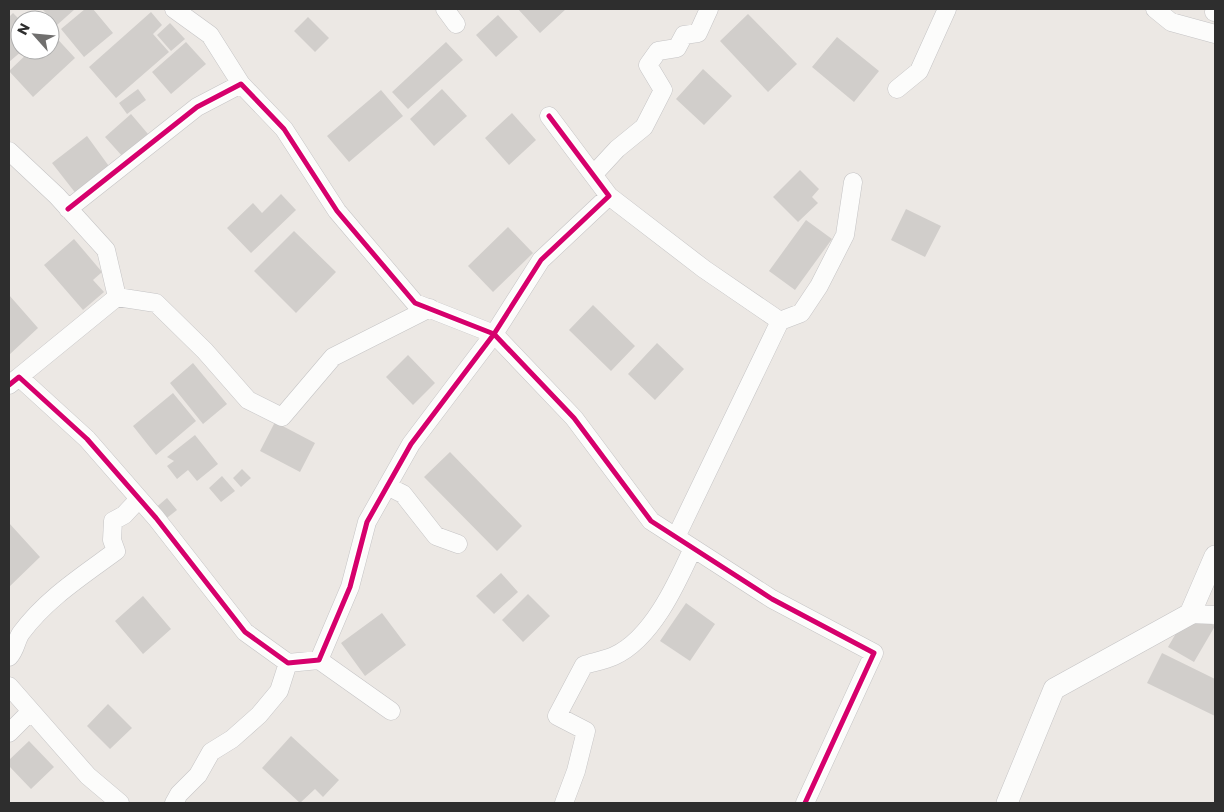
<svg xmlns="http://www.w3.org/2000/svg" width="1224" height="812" viewBox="0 0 1224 812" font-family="Poppins,sans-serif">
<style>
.building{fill:#d1cecb}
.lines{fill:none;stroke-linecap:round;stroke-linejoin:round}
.minor-casing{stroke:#c5c4c5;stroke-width:19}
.tertiary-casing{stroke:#c5c4c5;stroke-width:22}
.minor{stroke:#fcfcfb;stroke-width:18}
.tertiary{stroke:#fcfcfb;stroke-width:21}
.cycleway-casing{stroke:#fff;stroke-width:8}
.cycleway{stroke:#d6006c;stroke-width:5}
</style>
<rect width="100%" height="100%" fill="#ece8e4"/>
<path class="building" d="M42 9H75L57 25Z
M85 9H93L113 33 84 57 61 29Z
M518 9H566L540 33Z
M151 12 162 25 153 34 169 52 116 98 89 67Z
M13 13 20 20V50H23L9 62V17Z
M748 14 797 64 768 92 720 41Z
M498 15 518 37 496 57 476 35Z
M308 17 329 38 315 52 294 31Z
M170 23 185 39 171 51 157 35Z
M51 32 75 58 33 97 9 71 31 50H50Z
M837 37 879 71 854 102 812 67Z
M186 42 206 64 171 94 152 72Z
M446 42 463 60 408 109 392 92Z
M703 69 732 96 704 125 676 99Z
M138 89 146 100 127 114 119 103Z
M442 89 467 116 434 146 410 119Z
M381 90 403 116 349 162 327 136Z
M512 113 536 140 509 165 485 138Z
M131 114 148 134 123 157 105 137Z
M87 136 111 169 77 195 52 163Z
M800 170 819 189 812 197 818 203 798 222 773 197Z
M281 194 296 210 251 253 227 228 253 203 262 213Z
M906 209 941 226 925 257 891 240Z
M806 220 832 239 795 290 769 271Z
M508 227 533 253 493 292 468 266Z
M294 231 336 272 296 313 254 271Z
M74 239 102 272 93 280 104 292 83 310 44 265Z
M9 295 38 328 9 355Z
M593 305 635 346 611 371 569 330Z
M657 343 684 369 655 400 628 374Z
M408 355 435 383 413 405 386 377Z
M193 363 227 404 203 424 170 383Z
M173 393 196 421 156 455 133 426Z
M275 422 315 443 300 472 260 451Z
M195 435 218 464 197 481 188 470 177 479 167 466 174 461 167 457Z
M450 452 522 526 497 551 424 477Z
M242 469 251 478 241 487 233 478Z
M222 476 235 491 221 502 209 488Z
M167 498 177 510 163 521 153 510Z
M9 523 40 557 9 587Z
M501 573 518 592 494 614 476 596Z
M528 594 550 616 523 642 502 620Z
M143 596 171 629 143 654 115 621Z
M686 603 715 624 690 661 660 641Z
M1189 611 1215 626 1194 662 1168 647Z
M382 613 406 645 365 676 341 643Z
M1162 653 1215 679V716L1147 683Z
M108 704 132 728 110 749 87 726Z
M291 736 339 780 323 797 315 789 300 803 262 768Z
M29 741 54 767 31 789 9 766V760Z"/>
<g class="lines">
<g class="minor-casing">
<path id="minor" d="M174 9 210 35 241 84
M445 9 456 24
M1155 9 1171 22 1215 34
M1214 12 1215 9
M897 89 919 71 947 9
M9 151 57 196 106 250 117 297 19 377
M593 175 617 149 644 127 663 90 648 65 658 51 677 48 684 35 698 33 709 9
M609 196 704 269 780 321 676 537
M68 209 197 107 241 84 284 129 337 211 415 303 494 334 541 260 609 196 549 116
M117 297 156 303 205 351 248 400 282 417 333 357 430 308
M780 321 801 313 819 286 845 235 853 182
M9 385 19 377 87 439 156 518 245 632 288 663 319 660 350 587 367 522 411 444 494 334 574 418 651 521 772 599 874 653 805 803
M387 486 403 494 436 536 458 544
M1190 614 1215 615
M9 657C16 650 16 640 21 633 46 599 82 576 116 551L112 540 113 521 124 515 139 499
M319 660 391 711
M9 686 88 776 120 803
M9 733 31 711
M174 803 179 794 198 775 211 752 232 739 259 715 279 691 288 663
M564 803 576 771 586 731 557 716 584 665C594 662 605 660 614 656 652 639 677 583 693 548"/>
</g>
<g class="tertiary-casing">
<path id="tertiary" d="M1007 803 1054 689 1190 614 1215 556"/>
</g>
<use href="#minor" class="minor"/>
<use href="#tertiary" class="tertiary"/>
<g class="cycleway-casing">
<path id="cycleway" d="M68 209 197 107 241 84 284 129 337 211 415 303 494 334 541 260 609 196 549 116
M9 385 19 377 87 439 156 518 245 632 288 663 319 660 350 587 367 522 411 444 494 334 574 418 651 521 772 599 874 653 805 803"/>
</g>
<use href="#cycleway" class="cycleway"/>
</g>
<rect width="1224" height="812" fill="none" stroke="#2e2e2e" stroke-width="20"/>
<g transform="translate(35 35) rotate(297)"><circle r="24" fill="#ffffff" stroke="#ababab"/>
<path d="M0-4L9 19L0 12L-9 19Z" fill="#706f6e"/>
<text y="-8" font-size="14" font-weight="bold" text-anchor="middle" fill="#2e2e2e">N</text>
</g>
</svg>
